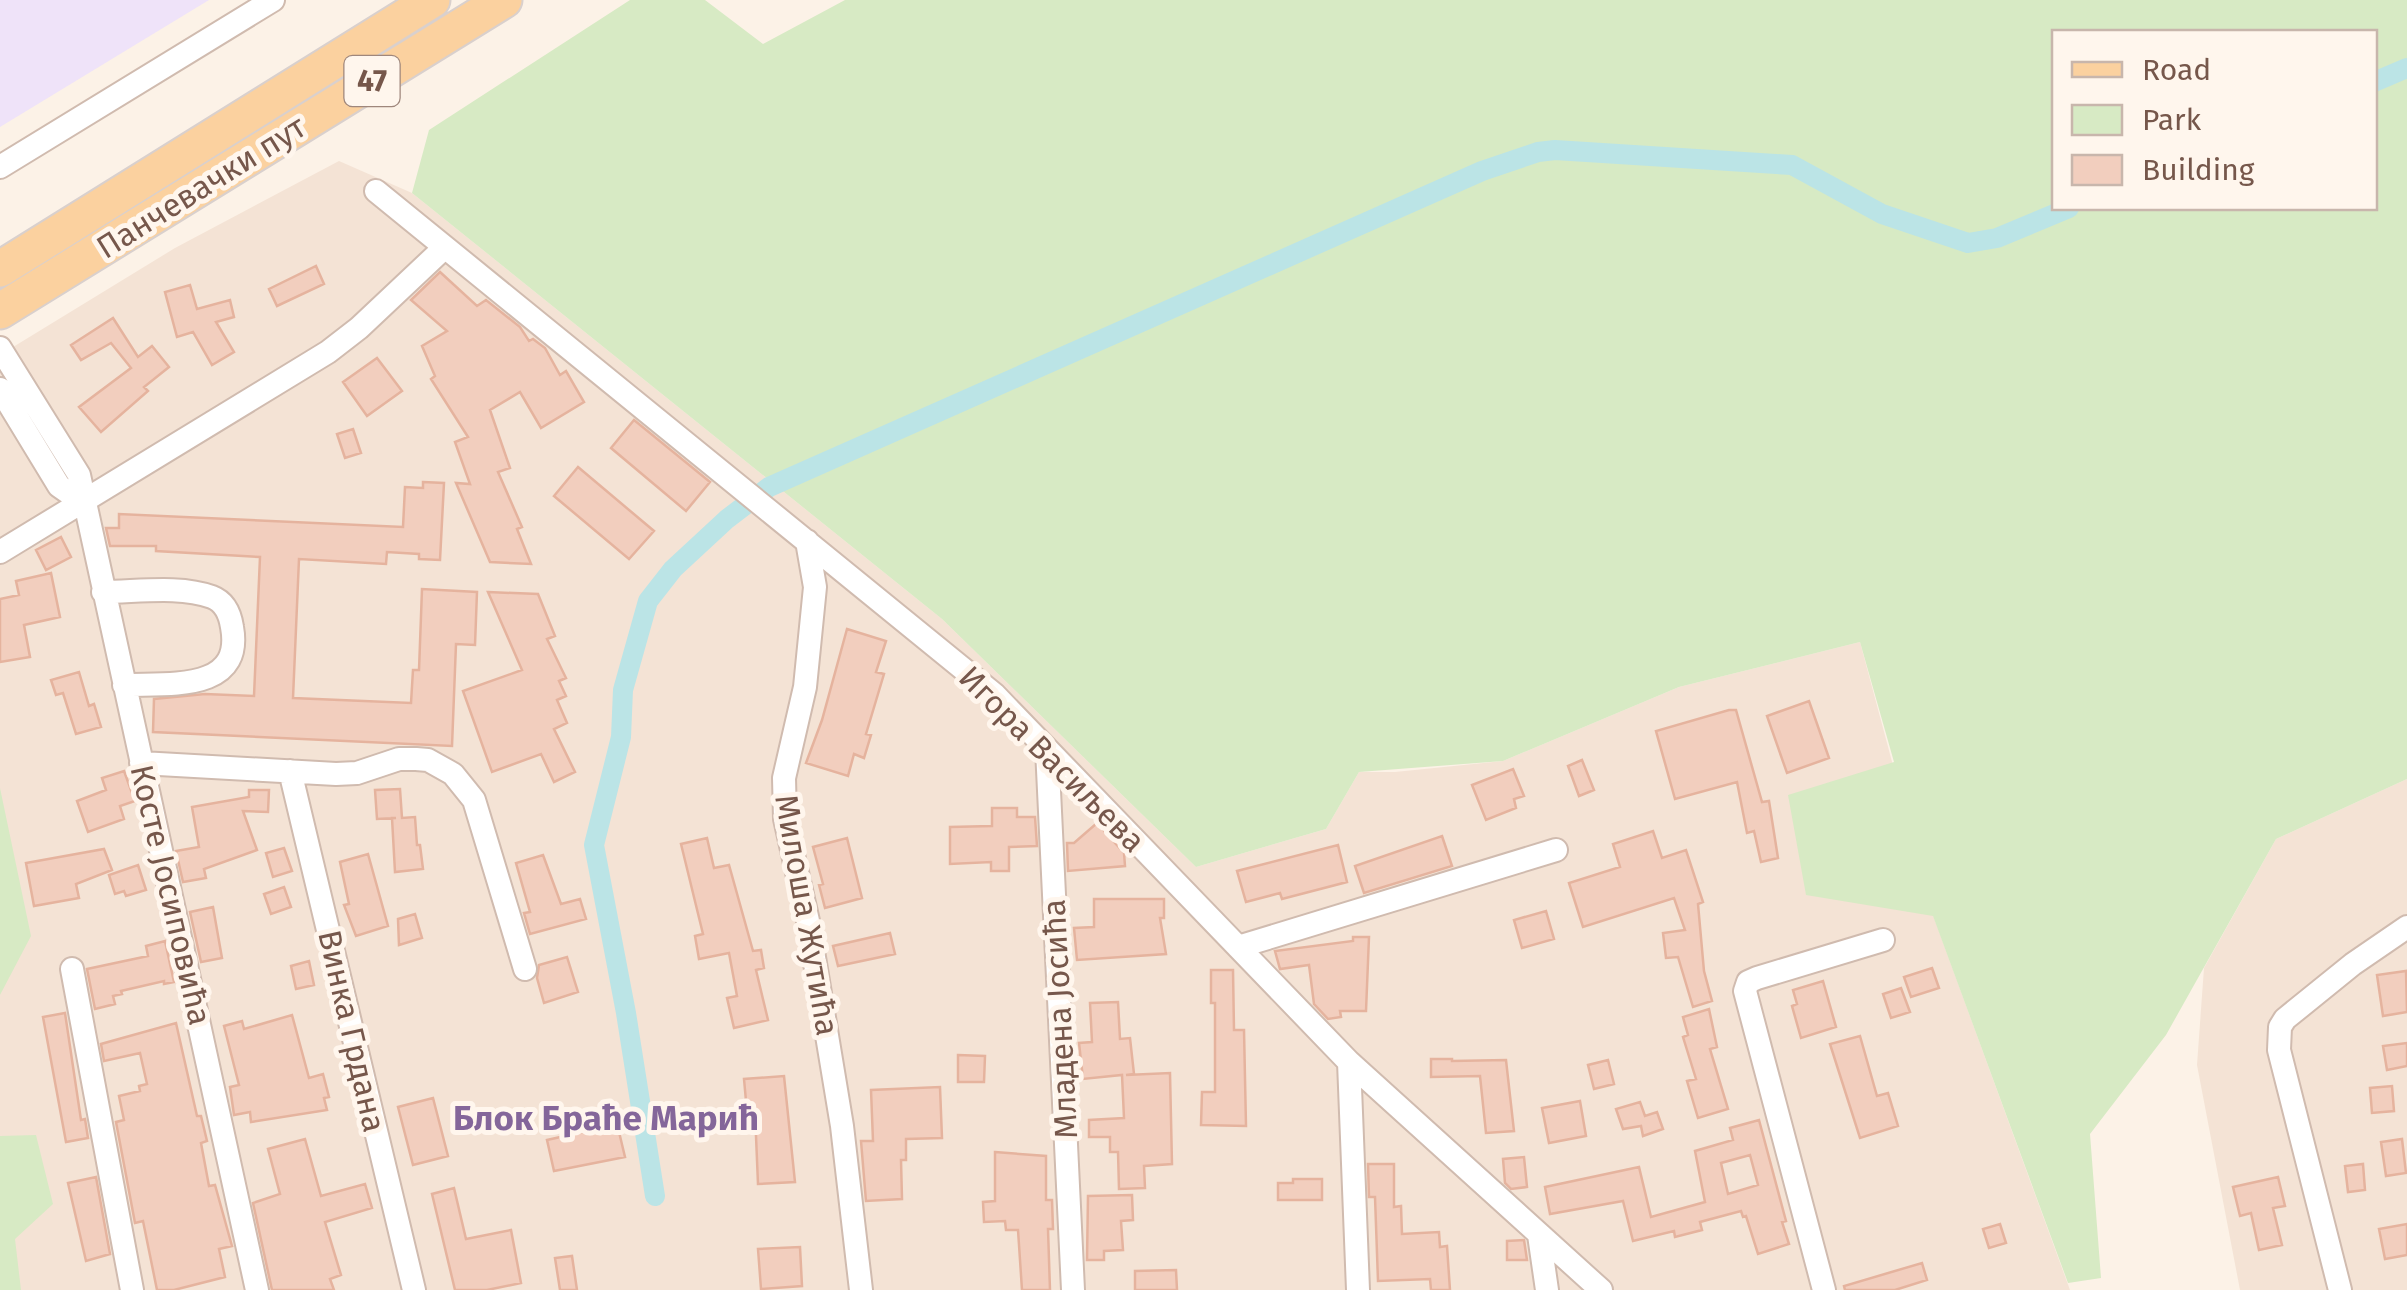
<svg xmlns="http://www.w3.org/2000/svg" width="2407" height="1290" viewBox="0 0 2407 1290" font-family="'Fira Sans',sans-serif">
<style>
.residential{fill:#f4e3d5}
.education{fill:#efe3f9}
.green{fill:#d7eac4;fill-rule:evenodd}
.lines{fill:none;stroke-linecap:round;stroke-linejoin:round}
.canal{stroke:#bbe4e6;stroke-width:20}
.building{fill:#f2cebe;stroke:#e5b39e;stroke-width:2.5;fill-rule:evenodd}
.minor-casing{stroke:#d0bbaf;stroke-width:26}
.primary-casing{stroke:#d9d0cd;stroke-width:39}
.minor{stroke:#fff;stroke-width:22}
.primary{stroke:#fbd19f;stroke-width:35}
.labels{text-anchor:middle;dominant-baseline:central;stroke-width:10;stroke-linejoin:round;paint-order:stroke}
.shield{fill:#fff6ed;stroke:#9f877c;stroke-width:2.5}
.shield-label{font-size:30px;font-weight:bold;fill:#76574b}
.street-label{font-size:32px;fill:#76574b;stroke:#fff6ed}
.neighbourhood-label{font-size:35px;font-weight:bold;fill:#84669a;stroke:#fff6ed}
</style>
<rect width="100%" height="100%" fill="#fcf2e7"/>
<path class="residential" d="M339 161 412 193 942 619 1196 867 1326 829 1359 772H1395L1503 761 1679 687 1860 642 1933 915 2070 1290H0V355L175 248Z
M2407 779V1290H2240L2197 1065 2204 968 2276 839Z"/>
<path class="education" d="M0 0H209L0 127Z"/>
<path class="green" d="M630 0H705L763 44 845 0H2407V779L2276 839 2166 1035 2090 1134 2101 1278 2068 1283 1933 916 1806 895 1788 795 1894 762 1860 642 1679 687 1503 761 1359 772 1326 829 1196 867 942 619 412 193 429 130ZM2054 32H2374V208H2054Z
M0 788 31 936 0 995Z
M36 1135 53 1204 15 1239 21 1290H0V1136Z"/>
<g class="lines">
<path class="canal" d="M2374 82 2407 68
M655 1196 626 1013 594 845 621 737 623 690 648 601 673 569 727 519 769 487 1482 171 1538 152 1555 150 1792 165 1882 214 1968 243 1997 238 2069 208"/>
</g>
<path class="building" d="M316 266 324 284 277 306 269 289Z
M440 272 477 306 486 300 520 327 529 341 533 339 545 348 560 375 566 371 584 402 541 428 520 392 490 410 510 468 498 472 522 527 517 529 531 564 490 562 456 483 470 484 455 442 468 437 431 379 435 376 422 346 447 331 411 300Z
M190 285 197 309 230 300 234 317 216 322 234 352 212 365 193 332 177 337 165 292Z
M113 318 138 357 152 346 169 367 144 387 148 391 101 432 79 407 131 368 111 343 81 360 71 345Z
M377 358 402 391 367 416 343 382Z
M634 420 710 482 686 511 611 448Z
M353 429 361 453 345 458 337 434Z
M578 467 654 531 629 559 554 496Z
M423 482 444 483 440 560 419 559V554L387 552 386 564 299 559 293 698 411 703 413 670H419L422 589 477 592 475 645 456 644 452 746 153 732 154 699 205 694 254 696 260 557 156 551V546H110L106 528H119V514L403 527 405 487 423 488Z
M61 537 71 557 46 570 36 550Z
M51 573 60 617 24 625 30 657 0 662V599L19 595 16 581Z
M488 592 538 594 555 636 547 639 566 678 559 681 566 696 557 700 567 723 554 729 575 772 554 782 541 754 492 772 463 691 522 670Z
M847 629 886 641 876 672 884 674 866 734 871 735 864 758 854 754 848 776 806 763 822 720Z
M79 672 89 706 94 704 101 727 76 734 63 693 56 695 51 680Z
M1809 701 1829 758 1787 773 1767 716Z
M1729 710H1736L1762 802 1769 801 1778 858 1761 862 1754 831 1747 833 1737 782 1675 799 1656 731Z
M1582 760 1594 790 1579 796 1568 766Z
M1513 769 1524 796 1514 799 1516 808 1486 820 1472 785Z
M124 771 135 801 120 806 124 819 88 832 77 801 106 790 102 778Z
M400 789 402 818 415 817 417 845H420L423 869 395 872 392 818H396L377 819 375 790Z
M249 790H269L268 812 243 811 257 850 204 869 206 878 183 882 176 851 199 847 192 807 249 797Z
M992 808H1017V817H1035L1037 846 1009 847V871H991V862L950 864V827L992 826Z
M1097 823 1124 853 1125 866 1068 871 1067 843H1074Z
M1653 831 1662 858 1686 850 1703 902 1698 904 1704 971 1712 1001 1693 1007 1678 957 1666 958 1663 933 1685 930 1674 898 1583 927 1569 883 1620 867 1613 844Z
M1442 836 1452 866 1364 893 1355 866Z
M707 838 714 868 729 865 753 951 761 950 764 968 756 970 768 1020 734 1028 727 998 737 996 729 953 699 959 695 936 703 934 681 844Z
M847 838 862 898 825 908 819 885 823 884 813 847Z
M1338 845 1347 882 1282 899 1280 893 1246 902 1237 871Z
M284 848 292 871 273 877 266 853Z
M104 849 112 870 76 884 79 898 34 906 26 863Z
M368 854 388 926 356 936 344 905 349 904 340 862Z
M543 855 561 904 580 899 586 919 530 934 524 913 530 912 516 863Z
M138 865 146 890 126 896 124 891 115 894 109 875Z
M284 887 291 907 271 914 264 894Z
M1094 899H1164V918H1160L1166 954 1077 960 1074 928 1094 927Z
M213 907 222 958 201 962 190 912Z
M1546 911 1554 939 1522 948 1514 920Z
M415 914 422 938 399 945 398 919Z
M890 933 895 954 838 966 833 946Z
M1353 937H1369L1366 1011H1340L1341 1017 1328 1019 1314 1004 1309 965 1280 969 1275 951 1353 941Z
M165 941 174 982 164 984V981L121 991 122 994 113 996 115 1004 95 1009 87 969 148 956 146 946Z
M567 957 578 992 544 1003 537 978 539 965Z
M309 961 314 985 296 989 291 966Z
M1932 968 1939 988 1911 997 1904 977Z
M1211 970H1233L1234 1030H1244L1246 1126 1201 1125 1202 1092H1215V1003H1211Z
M2406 971 2407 1012 2383 1016 2377 975Z
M1823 981 1836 1027 1801 1038 1792 1006 1797 1004 1793 990Z
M1901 988 1910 1012 1891 1018 1883 994Z
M1118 1002 1120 1039 1130 1038 1134 1074 1126 1075 1170 1073 1172 1164 1144 1166 1145 1188 1119 1189 1118 1152H1110V1137H1089V1120L1124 1118 1122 1075 1083 1079 1079 1043 1092 1042 1090 1003Z
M1709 1009 1717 1047 1710 1049 1728 1109 1698 1118 1687 1081 1696 1079 1683 1037 1688 1035 1683 1017Z
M65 1013 81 1120 85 1119 88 1138 66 1142 43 1017Z
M292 1015 309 1078 323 1074 329 1097 324 1098 327 1110 251 1122 250 1112 234 1115 230 1087 239 1085 224 1026 242 1021 244 1029Z
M176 1023 197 1116H201L207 1141 201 1143 209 1186 215 1185 232 1246 219 1249 225 1277 174 1290H157L143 1221 135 1223 116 1122 124 1120 119 1096 140 1091 139 1086 147 1084 140 1053 104 1061 101 1044Z
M1860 1036 1877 1096 1888 1093 1898 1126 1860 1138 1830 1044Z
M2407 1043V1066L2387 1070 2383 1046Z
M958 1055 985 1056 984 1082H958Z
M1431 1059H1452V1061L1506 1060 1514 1131 1486 1133 1480 1076 1431 1077Z
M1608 1060 1614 1084 1594 1089 1588 1065Z
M784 1076 795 1182 758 1184 755 1112H747L744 1079Z
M2392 1086 2394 1111 2372 1113 2370 1088Z
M940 1087 942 1138 906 1139V1160H901L902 1199 866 1201 861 1141H873L871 1090Z
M433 1098 448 1156 413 1165 398 1107Z
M1580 1101 1586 1136 1549 1143 1542 1108Z
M1640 1102 1645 1116 1657 1112 1663 1129 1643 1136 1641 1126 1623 1129 1616 1109Z
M614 1111 625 1157 554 1171 547 1140 587 1131 586 1127 601 1124 599 1114Z
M1759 1120 1786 1221 1782 1222 1789 1244 1758 1254 1746 1216 1743 1217 1741 1211 1700 1222 1702 1230 1675 1237 1674 1231 1633 1241 1623 1201 1550 1214 1545 1187 1639 1167 1651 1217 1705 1202 1695 1151 1733 1140 1730 1128ZM1750 1155 1758 1185 1728 1194 1721 1163Z
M305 1139 321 1196 365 1184 372 1208 325 1222 341 1275 330 1279 334 1290H272L253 1203 280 1194 268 1149Z
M2402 1139 2406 1173 2386 1176 2381 1142Z
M995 1152 1046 1156V1200H1052L1053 1229H1048L1050 1290H1022L1018 1230H1006L1005 1221 984 1222 983 1202 995 1201Z
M1524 1157 1527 1187 1511 1189 1505 1183 1503 1159Z
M1368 1164H1394V1207L1401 1206 1402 1234 1439 1232 1440 1247 1447 1246 1450 1290H1431L1430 1279 1378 1281 1375 1197H1369Z
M2363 1164 2365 1190 2348 1192 2345 1166Z
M96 1177 110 1254 86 1261 68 1183Z
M2278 1177 2285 1206 2273 1208 2282 1245 2259 1250 2251 1213 2240 1216 2233 1187Z
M1293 1179H1322V1200H1278V1183H1293Z
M454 1188 466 1239 511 1230 521 1283 487 1290H455L432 1194Z
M1132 1195 1133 1220 1121 1221 1123 1250 1104 1251V1260H1087L1088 1196Z
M2000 1224 2006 1243 1989 1248 1983 1229Z
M2407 1224V1255L2385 1259 2379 1229Z
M1524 1240 1527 1260H1507V1241Z
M800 1247 802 1286 761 1289 758 1249Z
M572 1256 577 1290H560L555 1258Z
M1922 1263 1927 1280 1895 1290H1845L1844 1286Z
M1176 1270 1177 1290H1135V1271Z"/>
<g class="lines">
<g class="minor-casing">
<path id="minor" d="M0 167 273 0
M376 191 994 694 1349 1062 1601 1290
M0 348 79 475 257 1290
M0 389 59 486 82 502
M807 541 815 587 805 687 784 778 785 819 808 921 842 1126 861 1290
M0 552 328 352 359 328 444 248
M103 592C136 592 180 585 212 597 225 602 230 614 232 627 244 693 167 683 124 685
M1047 749 1073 1290
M141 763 336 774 357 773 399 759H416L428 760 453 774 474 800 525 969
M290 771 414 1290
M1238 947 1556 850
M72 969 132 1290
M1349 1062 1358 1290
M1539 1235 1547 1290
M1824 1290 1745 991 1748 982 1757 978 1883 940
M2340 1290 2279 1050 2280 1027 2285 1019 2353 964 2407 927"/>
</g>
<g class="primary-casing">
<path id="primary" d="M0 269 432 0
M0 311 504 0"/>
</g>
<use href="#minor" class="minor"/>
<use href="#primary" class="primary"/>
</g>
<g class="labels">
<rect class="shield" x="344.5" y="56" width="55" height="50" rx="8"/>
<g class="shield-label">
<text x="372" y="81">47</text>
</g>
<g class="street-label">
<text transform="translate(201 187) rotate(-32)">Панчевачки пут</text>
<text transform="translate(1052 759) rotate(45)">Игора Васиљева</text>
<text transform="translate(171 895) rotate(77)">Косте Јосиповића</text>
<text transform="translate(807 915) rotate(80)">Милоша Жутића</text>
<text transform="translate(1060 1019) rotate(-93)">Младена Јосића</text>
<text transform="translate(352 1031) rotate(77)">Винка Грдана</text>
</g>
<g class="neighbourhood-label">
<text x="606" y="1118">Блок Браће Марић</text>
</g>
</g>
<rect x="2052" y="30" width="325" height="180" fill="#fff6ed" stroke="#c8b6ac" stroke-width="2.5"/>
<rect x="2072" y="62" width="50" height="15" fill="#fbd19f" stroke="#c8b6ac" stroke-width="2.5"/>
<text x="2142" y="80" font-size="30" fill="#76574b">Road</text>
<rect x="2072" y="105" width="50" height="30" fill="#d7eac4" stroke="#c8b6ac" stroke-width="2.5"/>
<text x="2142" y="130" font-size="30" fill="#76574b">Park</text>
<rect x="2072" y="155" width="50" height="30" fill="#f2cebe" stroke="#c8b6ac" stroke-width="2.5"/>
<text x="2142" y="180" font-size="30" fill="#76574b">Building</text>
</svg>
